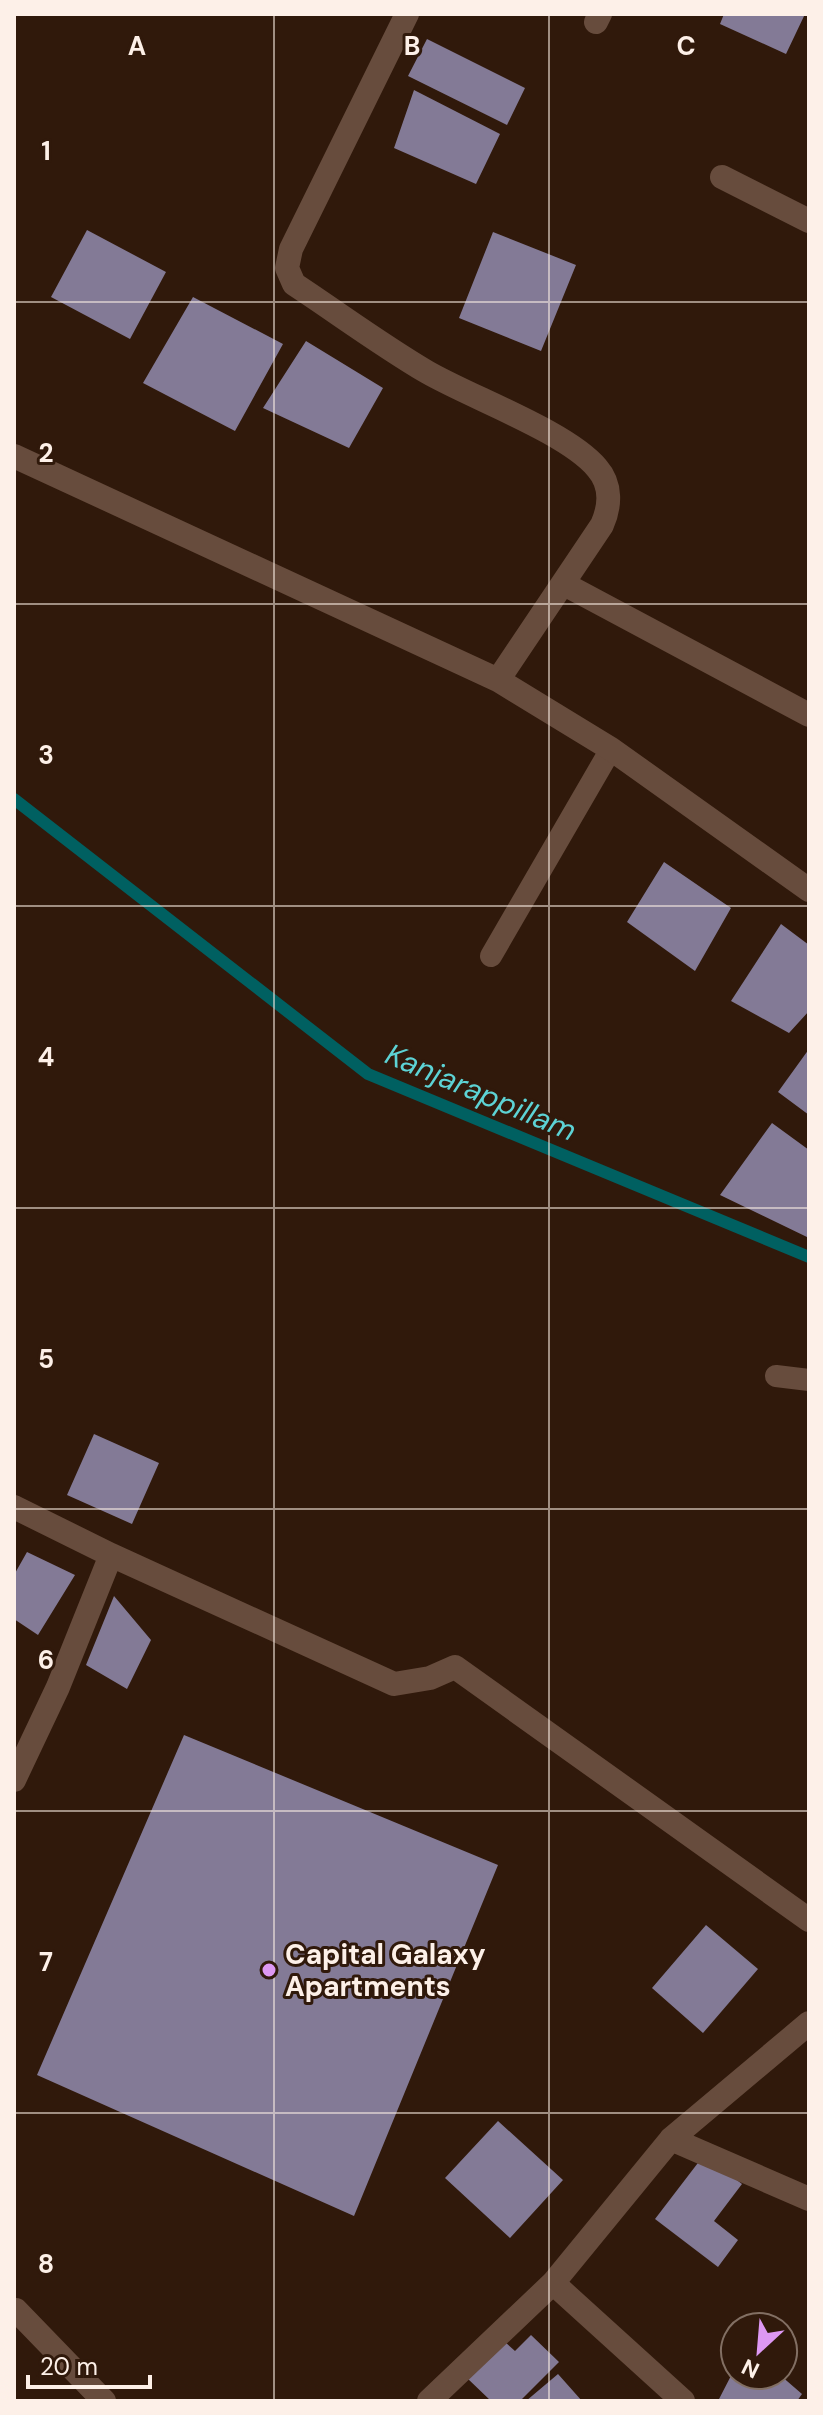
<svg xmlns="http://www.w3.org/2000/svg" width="823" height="2415" viewBox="0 0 823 2415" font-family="'DM Sans',sans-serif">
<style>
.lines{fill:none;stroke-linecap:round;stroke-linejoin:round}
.stream{stroke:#006061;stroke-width:12}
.building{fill:#837a96}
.service{stroke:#674c3d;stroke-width:22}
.minor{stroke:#674c3d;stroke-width:24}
.grid{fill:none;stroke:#fdf0e8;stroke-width:2;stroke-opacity:0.55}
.poi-dot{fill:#dd98f3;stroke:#30190b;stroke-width:3}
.labels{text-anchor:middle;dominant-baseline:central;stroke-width:6;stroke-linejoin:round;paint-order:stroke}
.poi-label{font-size:28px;font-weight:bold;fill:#fdf0e8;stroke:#30190b;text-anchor:start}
.water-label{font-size:30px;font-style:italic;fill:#5dd3d5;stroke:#30190b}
.grid-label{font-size:26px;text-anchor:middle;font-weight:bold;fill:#fdf0e8;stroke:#30190b;stroke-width:6;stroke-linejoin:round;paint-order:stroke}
</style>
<rect width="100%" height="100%" fill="#30190b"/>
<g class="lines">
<path class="stream" d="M14 799 368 1074 809 1257"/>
</g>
<path class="building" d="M724 14H805L786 54 720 24Z
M427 39 525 88 507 125 408 76Z
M414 90 500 134 476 184 394 148Z
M87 230 166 272 130 339 51 297Z
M493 232 576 265 541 351 459 318Z
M193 297 283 344 235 431 143 383Z
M306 341 383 388 349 448 263 408Z
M664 862 731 908 695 971 627 922Z
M781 924 809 945V1011L789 1033 731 1001Z
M809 1049V1115L778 1092Z
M772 1123 809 1150V1238L720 1195Z
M94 1434 159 1463 132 1524 67 1495Z
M27 1552 75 1575 38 1635 14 1619V1575Z
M114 1596 151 1640 127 1689 86 1665Z
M184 1735 498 1865 354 2216 37 2075Z
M706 1925 758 1969 703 2033 652 1988Z
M498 2121 563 2180 510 2238 445 2178Z
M704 2155 742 2184 714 2221 738 2240 718 2267 655 2219Z
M531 2335 559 2362 520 2401H491L467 2378 504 2341 515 2351Z
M735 2368V2375H780L802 2394 797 2401H718Z
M558 2374 582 2401H526Z"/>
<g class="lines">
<path class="service" d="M491 956 611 749
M776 1376 809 1380"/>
<path class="minor" d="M407 14 291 249 287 268 294 284C338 313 381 345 427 372 472 398 567 432 597 468 612 485 610 507 602 525L498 680
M596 22 600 14
M722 177 809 221
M14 456 498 680 611 749 809 890
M564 584 809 715
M14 1507 111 1555
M14 1780 58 1687 111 1555 394 1684 430 1678 455 1667 809 1920
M671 2139 809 2199
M553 2283 683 2401
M16 2310 104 2401
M429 2401 553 2283 671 2139 809 2023"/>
</g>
<path class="grid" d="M274 14V2401M549 14V2401M14 302H809M14 604H809M14 906H809M14 1208H809M14 1509H809M14 1811H809M14 2113H809"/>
<circle class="poi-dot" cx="269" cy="1970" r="8"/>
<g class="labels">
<g class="poi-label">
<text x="285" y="1954">Capital Galaxy<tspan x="285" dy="32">Apartments</tspan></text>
</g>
<g class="water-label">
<text transform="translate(481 1092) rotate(23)">Kanjarappillam</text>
</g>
</g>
<g class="grid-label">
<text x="137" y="55">A</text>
<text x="412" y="55">B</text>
<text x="686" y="55">C</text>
<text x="46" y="160">1</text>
<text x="46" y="462">2</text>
<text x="46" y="764">3</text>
<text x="46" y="1066">4</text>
<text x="46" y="1368">5</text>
<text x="46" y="1669">6</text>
<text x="46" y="1971">7</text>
<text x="46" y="2273">8</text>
</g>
<rect width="823" height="2415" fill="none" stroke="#fdf0e8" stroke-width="32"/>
<g transform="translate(759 2351) rotate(206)"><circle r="38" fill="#30190b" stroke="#826f63" stroke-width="2"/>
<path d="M0-6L14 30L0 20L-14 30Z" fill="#dd98f3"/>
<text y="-12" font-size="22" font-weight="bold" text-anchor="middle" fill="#fdf0e8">N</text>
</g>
<path d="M28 2375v12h122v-12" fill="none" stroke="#fdf0e8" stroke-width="4"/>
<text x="40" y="2375" font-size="24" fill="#fdf0e8" stroke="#30190b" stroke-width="6" paint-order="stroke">20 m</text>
</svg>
